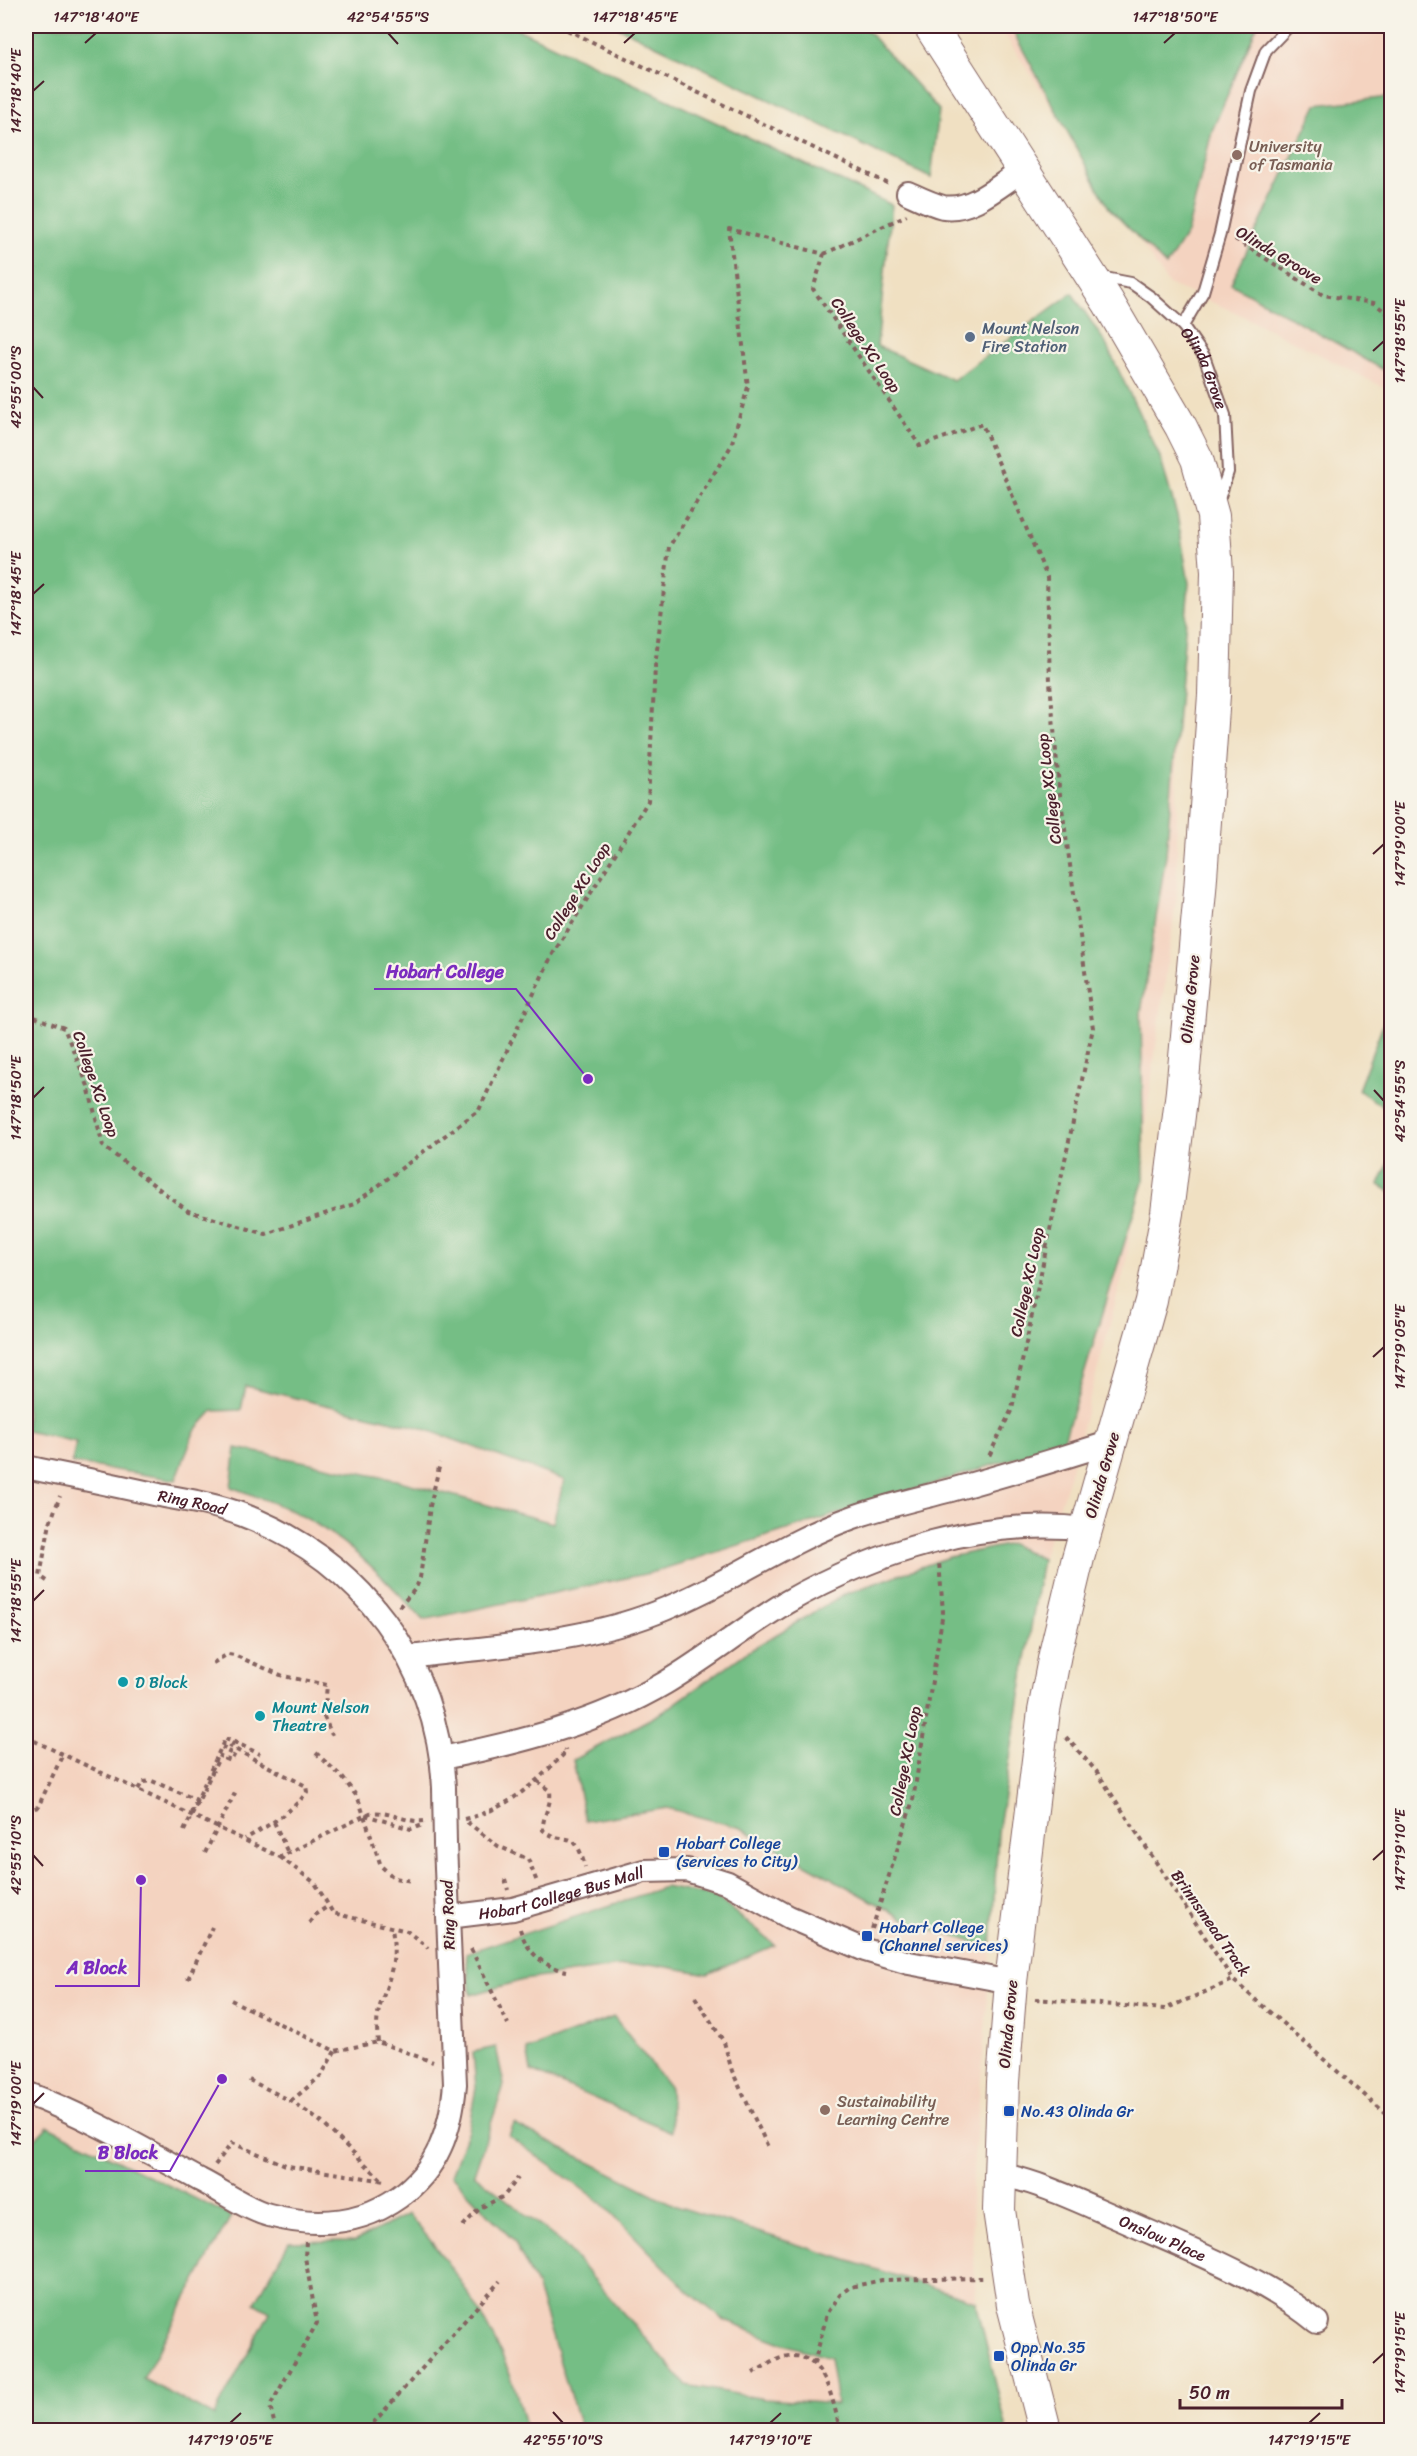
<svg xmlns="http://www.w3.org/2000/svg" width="1417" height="2456" viewBox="0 0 1417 2456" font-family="Sriracha,sans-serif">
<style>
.built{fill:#f4d3c0}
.forest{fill:#74be85;stroke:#5f6e58;stroke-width:1.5}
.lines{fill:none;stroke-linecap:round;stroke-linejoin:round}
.service-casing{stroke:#846360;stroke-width:14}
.minor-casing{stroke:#846360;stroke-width:26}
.secondary-casing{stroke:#846360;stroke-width:34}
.path{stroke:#846360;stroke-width:4;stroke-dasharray:4.5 4.5;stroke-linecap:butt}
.service{stroke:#fff;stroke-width:10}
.minor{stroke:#fff;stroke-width:22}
.secondary{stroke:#fff;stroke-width:32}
.minor-bridge-casing{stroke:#846360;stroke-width:26;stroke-linecap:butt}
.path-bridge{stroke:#846360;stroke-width:4;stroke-dasharray:4.5 4.5;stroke-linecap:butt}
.minor-bridge{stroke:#fff;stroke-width:22}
.ticks{fill:none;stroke:#4a1f2b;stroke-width:2}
.education-dot{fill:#8d6e63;stroke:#f7f3e8;stroke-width:2}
.service-dot{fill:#5c6f8a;stroke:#f7f3e8;stroke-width:2}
.culture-dot{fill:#0f9aa8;stroke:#f7f3e8;stroke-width:2}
.transit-dot{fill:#1a4fb4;stroke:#f7f3e8;stroke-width:2}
.labels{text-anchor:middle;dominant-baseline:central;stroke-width:4.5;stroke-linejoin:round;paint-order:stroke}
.education-label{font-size:16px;fill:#785e54;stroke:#f7f3e8;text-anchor:start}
.street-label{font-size:16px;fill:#4a1f2b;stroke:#f7f3e8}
.service-label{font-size:16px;fill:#4e5e75;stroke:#f7f3e8;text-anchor:start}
.culture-label{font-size:16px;fill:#0d838f;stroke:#f7f3e8;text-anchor:start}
.transit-label{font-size:16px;fill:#164399;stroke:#f7f3e8;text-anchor:start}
.leader{fill:none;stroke:#7b2cbf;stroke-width:2}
.callout-dot{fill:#7b2cbf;stroke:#f7f3e8;stroke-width:2}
.callout-label{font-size:18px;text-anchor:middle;font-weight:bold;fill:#7b2cbf;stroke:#f7f3e8;stroke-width:4.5;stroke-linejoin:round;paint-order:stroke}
.neatline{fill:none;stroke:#4a1f2b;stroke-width:2}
.ticks-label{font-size:15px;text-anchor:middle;fill:#4a1f2b}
</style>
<rect width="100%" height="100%" fill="#f7f3e8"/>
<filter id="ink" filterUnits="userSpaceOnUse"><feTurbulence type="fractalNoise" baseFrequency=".0167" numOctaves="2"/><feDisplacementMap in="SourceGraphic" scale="12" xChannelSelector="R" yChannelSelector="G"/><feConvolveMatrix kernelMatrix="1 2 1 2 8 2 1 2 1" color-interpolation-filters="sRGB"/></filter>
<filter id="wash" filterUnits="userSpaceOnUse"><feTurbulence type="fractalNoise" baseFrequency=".008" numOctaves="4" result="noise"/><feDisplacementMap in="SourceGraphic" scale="24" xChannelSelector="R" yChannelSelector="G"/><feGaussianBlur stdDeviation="1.35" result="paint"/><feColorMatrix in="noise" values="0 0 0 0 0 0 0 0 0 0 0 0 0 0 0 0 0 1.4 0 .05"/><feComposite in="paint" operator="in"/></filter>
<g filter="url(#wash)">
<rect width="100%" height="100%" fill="#f0e0c2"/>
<path class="built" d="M999 26H1391V391L1235 312 1168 284Z
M26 97 853 398 1177 583V895L1126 1263 1069 1477 1042 1559 998 1833 987 2007 971 2194 976 2301 1007 2430H26Z"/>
<path class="forest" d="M26 26H511L892 205 877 346 953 380 1072 293 1105 342 1160 457 1177 515 1189 583 1166 855 1141 1013 1144 1179 1063 1443 650 1573 423 1620C384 1576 342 1534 288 1509 269 1501 250 1494 231 1487L236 1448 396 1480 553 1523 564 1480 422 1428 246 1386 241 1410 213 1411 194 1432 176 1480 72 1463 76 1442 26 1431Z
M616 26H863L939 110 931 178Z
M1010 26H1257L1212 131 1187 233 1166 266 1109 208Z
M1391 97H1392L1391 374 1231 284 1317 105Z
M1391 1003 1392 1112H1391L1358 1090Z
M1391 1158V1192L1379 1185Z
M1011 1544 1042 1559 998 1833 991 1948 912 1923 741 1828 667 1808 585 1821 573 1760 663 1712 750 1650 845 1594 949 1557Z
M665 1887 716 1897 775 1945 708 1974 650 1964 614 1967 523 1980 471 1995 466 1953Z
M614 2017 670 2088 672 2132 531 2071 527 2050Z
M496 2047 504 2085 474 2174 563 2244 686 2385 764 2399 837 2404 830 2358 785 2344 725 2321 689 2292 603 2204 509 2136 514 2124 676 2206 976 2301 1007 2430H581L536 2285 514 2241 451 2175 468 2130 476 2088 473 2052Z
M48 2126 231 2216 143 2379 214 2416 270 2312 255 2303 289 2242 355 2241 408 2214C451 2262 487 2317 511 2377 518 2394 521 2413 526 2430H26V2149Z"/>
</g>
<g filter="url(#ink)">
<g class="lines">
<g class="service-casing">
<g id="service">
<path id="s1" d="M1100 277 1131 283 1151 297 1183 326 1204 356 1225 415 1228 472 1218 502"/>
<path d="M1183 326 1203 292 1220 234 1251 91 1266 50 1289 26"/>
</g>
</g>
<g class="minor-casing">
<g id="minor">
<path d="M908 193C919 198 931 204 943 207 971 212 1001 184 1023 170"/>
<path id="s2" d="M26 1467C70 1476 115 1485 159 1495 187 1500 217 1505 243 1515 360 1560 437 1662 444 1788"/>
<path d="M410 1657C491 1646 578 1643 655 1613 723 1587 782 1543 851 1518 884 1506 917 1499 951 1490 1005 1475 1059 1459 1112 1442"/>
<path d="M442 1758C519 1743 597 1723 665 1683 707 1658 745 1627 787 1602 874 1552 985 1517 1086 1529"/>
<path id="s3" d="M448 1917 513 1909 644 1871 687 1870 728 1883 789 1917 865 1950 909 1963 1011 1982"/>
<path d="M26 2093C87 2116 143 2149 200 2180 222 2191 246 2209 269 2215 314 2227 360 2225 399 2197 438 2169 451 2130 455 2084L445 1844"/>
<path id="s4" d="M998 2174C1044 2183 1084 2204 1127 2222 1190 2250 1264 2278 1317 2322"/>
</g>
</g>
<g class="secondary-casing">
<path id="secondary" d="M930 26 1108 302 1181 427 1197 459 1213 516 1217 572 1214 695 1200 891 1182 1091 1167 1213 1151 1301 1078 1558 1055 1654 1044 1711 1011 1982 1003 2082 999 2210 1013 2305 1045 2430"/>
</g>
<path class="path" d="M559 26 891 185
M1235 239 1323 295 1374 303 1392 317
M824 254 907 215
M26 1014 64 1028 88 1086 103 1146 188 1211 266 1234 354 1204 479 1110 551 957 648 801 655 667 669 547 731 446 748 387 729 229 824 254 813 289 920 446 982 424 1047 577 1050 682 1059 787 1093 1028 1012 1409 988 1458
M47 1581 40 1576 50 1523 60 1496
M399 1607 416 1588 420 1578 430 1506 440 1463
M213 1663 228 1654 234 1655 283 1676 327 1685 324 1717 332 1735
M26 1737 280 1857 370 1813C389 1810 405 1823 424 1821
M1066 1737 1097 1772 1233 1980 1392 2119
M316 1753 342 1777 358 1798 381 1866 394 1878 412 1881
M537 1781 550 1791C552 1806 542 1815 543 1830 565 1848 574 1824 585 1867
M138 1789 143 1782 152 1781 197 1800 223 1743 306 1786 307 1792C291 1813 267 1826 245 1839
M26 1811 38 1807 63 1754
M191 1813 197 1800
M365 1815 411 1829 423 1825
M464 1819C507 1810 535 1783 566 1752L565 1749
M274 1822 288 1853
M467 1822 498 1846 528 1859 537 1882
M205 1853 236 1791
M280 1857 315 1883 333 1913 407 1931 428 1948
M505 1879 508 1890
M309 1923 316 1914 327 1907
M520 1929C527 1952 543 1967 567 1971
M872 1929 913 1800 943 1612 939 1562
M471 1949 508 2024
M188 1979 212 1927
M695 1997 724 2042 732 2071 768 2147
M1035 1999 1165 2009 1233 1980
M231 2000 335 2051 378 2042 433 2062
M378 2042C374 2005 384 2003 391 1971 395 1957 394 1943 392 1928
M249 2080 291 2101 320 2121 381 2179
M291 2101 321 2076 335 2051
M215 2165 232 2143 288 2166 385 2181
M463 2226 480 2208 504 2196 518 2178
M814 2364 827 2314 840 2295 850 2287 882 2280 983 2278
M753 2373C764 2367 777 2357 790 2356 826 2353 834 2406 840 2430
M276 2430 270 2406 317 2323 305 2257 306 2242
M367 2430 500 2281"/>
<use href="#service" class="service"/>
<use href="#minor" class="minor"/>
<use href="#secondary" class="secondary"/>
<g class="minor-bridge-casing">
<path id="minor-bridge" d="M444 1788 445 1844"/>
</g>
<path class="path-bridge" d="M234 1742 226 1759 231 1761 237 1750
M184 1831 228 1739 260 1754"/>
<use href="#minor-bridge" class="minor-bridge"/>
</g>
</g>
<path class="ticks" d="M388 33 398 44M85 43 96 33M624 43 635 33M1164 43 1175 33M33 91 44 81M1373 351 1384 341M33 387 43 398M33 594 44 584M1373 854 1384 844M1374 1090 1384 1101M33 1098 44 1087M1373 1357 1384 1347M33 1601 44 1590M33 1855 43 1866M1373 1860 1384 1850M33 2104 44 2093M1373 2363 1384 2353M553 2412 563 2423M230 2423 241 2413M770 2423 781 2413M1309 2423 1320 2413"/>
<g class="education-dot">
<circle cx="1237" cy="155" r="6"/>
<circle cx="825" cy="2110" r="6"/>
</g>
<circle class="service-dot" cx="970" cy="337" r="6"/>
<g class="culture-dot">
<circle cx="123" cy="1682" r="6"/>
<circle cx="260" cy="1716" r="6"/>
</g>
<g class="transit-dot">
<rect x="658" y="1846" width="12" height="12" rx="3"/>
<rect x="861" y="1930" width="12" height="12" rx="3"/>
<rect x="1003" y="2105" width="12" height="12" rx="3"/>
<rect x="993" y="2350" width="12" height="12" rx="3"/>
</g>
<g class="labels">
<g class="education-label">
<text x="1249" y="146">University<tspan x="1249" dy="18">of Tasmania</tspan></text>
<text x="837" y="2101">Sustainability<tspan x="837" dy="18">Learning Centre</tspan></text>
</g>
<g class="street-label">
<text transform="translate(1279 255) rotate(31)">Olinda Groove</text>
<text transform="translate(866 345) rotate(56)">College XC Loop</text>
<text stroke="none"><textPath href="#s1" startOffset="147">Olinda Grove</textPath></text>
<text transform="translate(1049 789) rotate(-97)">College XC Loop</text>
<text transform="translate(577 891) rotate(-58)">College XC Loop</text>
<text transform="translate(1190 999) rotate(-85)">Olinda Grove</text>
<text transform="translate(96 1084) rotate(71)">College XC Loop</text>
<text transform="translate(1027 1282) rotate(-78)">College XC Loop</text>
<text transform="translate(1102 1475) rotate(-74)">Olinda Grove</text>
<text stroke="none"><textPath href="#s2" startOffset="170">Ring Road</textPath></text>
<text transform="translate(905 1761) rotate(-79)">College XC Loop</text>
<text stroke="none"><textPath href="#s3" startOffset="116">Hobart College Bus Mall</textPath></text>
<text transform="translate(448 1915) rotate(-92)">Ring Road</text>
<text transform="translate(1211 1923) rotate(55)">Brinnsmead Track</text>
<text transform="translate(1008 2024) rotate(-85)">Olinda Grove</text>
<text stroke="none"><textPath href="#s4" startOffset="177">Onslow Place</textPath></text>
</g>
<g class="service-label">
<text x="982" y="328">Mount Nelson<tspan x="982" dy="18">Fire Station</tspan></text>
</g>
<g class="culture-label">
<text x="135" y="1682">D Block</text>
<text x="272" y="1707">Mount Nelson<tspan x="272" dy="18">Theatre</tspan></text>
</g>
<g class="transit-label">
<text x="676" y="1843">Hobart College<tspan x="676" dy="18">(services to City)</tspan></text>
<text x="879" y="1927">Hobart College<tspan x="879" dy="18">(Channel services)</tspan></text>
<text x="1021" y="2111">No.43 Olinda Gr</text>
<text x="1011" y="2347">Opp.No.35<tspan x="1011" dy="18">Olinda Gr</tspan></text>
</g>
</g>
<path class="leader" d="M588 1079L516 989H374M141 1880L139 1986H55M222 2079L170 2171H85"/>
<g class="callout-dot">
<circle cx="588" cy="1079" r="6"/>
<circle cx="141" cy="1880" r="6"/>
<circle cx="222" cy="2079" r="6"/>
</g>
<g class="callout-label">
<text x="445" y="978">Hobart College</text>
<text x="97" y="1974">A Block</text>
<text x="128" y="2159">B Block</text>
</g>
<rect width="1417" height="2456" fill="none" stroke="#f7f3e8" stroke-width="66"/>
<path d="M1180 2399v9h162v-9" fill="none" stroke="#4a1f2b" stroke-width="3"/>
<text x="1189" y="2399" font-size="18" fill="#4a1f2b" stroke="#f7f3e8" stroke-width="4.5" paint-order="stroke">50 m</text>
<rect x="33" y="33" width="1351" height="2390" class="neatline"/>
<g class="ticks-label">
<text x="96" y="22">147°18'40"E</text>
<text x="388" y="22">42°54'55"S</text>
<text x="635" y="22">147°18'45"E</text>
<text x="1175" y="22">147°18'50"E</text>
<text transform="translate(16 91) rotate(-90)" y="5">147°18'40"E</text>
<text transform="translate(1400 341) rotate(-90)" y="5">147°18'55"E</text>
<text transform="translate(16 387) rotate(-90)" y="5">42°55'00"S</text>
<text transform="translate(16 594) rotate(-90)" y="5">147°18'45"E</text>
<text transform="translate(1400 844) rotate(-90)" y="5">147°19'00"E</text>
<text transform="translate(16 1098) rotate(-90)" y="5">147°18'50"E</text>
<text transform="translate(1400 1101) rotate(-90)" y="5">42°54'55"S</text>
<text transform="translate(1400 1347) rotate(-90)" y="5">147°19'05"E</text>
<text transform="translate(16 1601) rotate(-90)" y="5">147°18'55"E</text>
<text transform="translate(1400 1850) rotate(-90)" y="5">147°19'10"E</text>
<text transform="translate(16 1855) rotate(-90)" y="5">42°55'10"S</text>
<text transform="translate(16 2104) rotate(-90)" y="5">147°19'00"E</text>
<text transform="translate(1400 2353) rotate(-90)" y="5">147°19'15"E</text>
<text x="230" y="2445">147°19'05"E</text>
<text x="563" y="2445">42°55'10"S</text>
<text x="770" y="2445">147°19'10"E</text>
<text x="1309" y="2445">147°19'15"E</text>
</g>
</svg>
